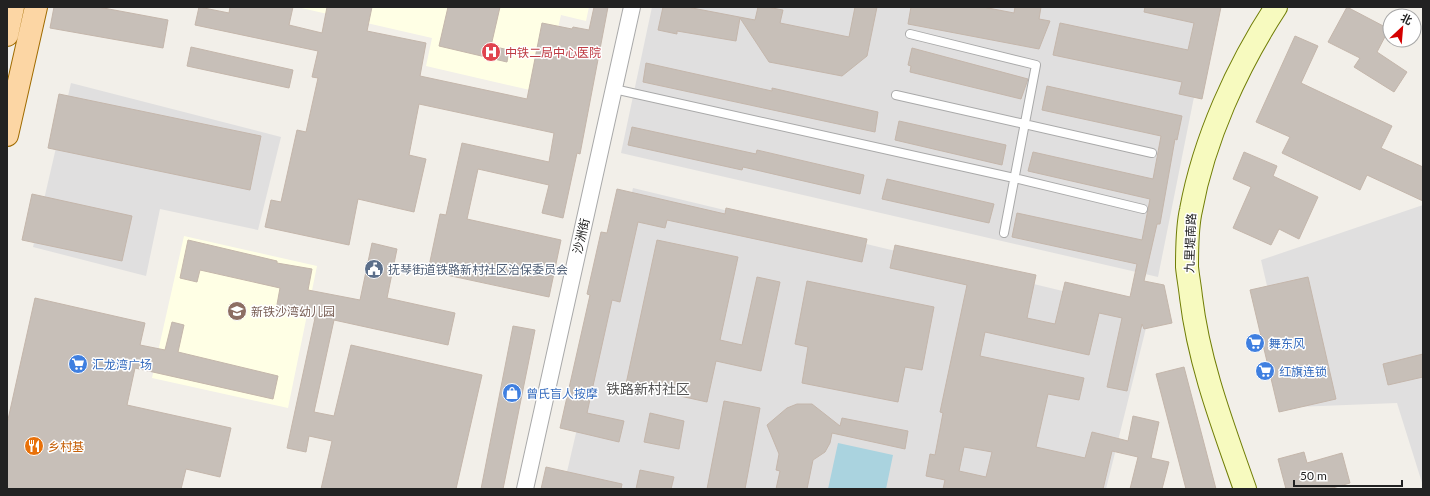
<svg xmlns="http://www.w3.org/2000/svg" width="1430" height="496" viewBox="0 0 1430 496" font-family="Lato,'Noto Sans SC',sans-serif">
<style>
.residential{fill:#e0dfdf}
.education{fill:#ffffe5}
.water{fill:#aad3df}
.building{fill:#c7bfb8;stroke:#c4b6ab;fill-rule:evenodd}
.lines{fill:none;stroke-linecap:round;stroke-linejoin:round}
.lane-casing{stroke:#a9a9a9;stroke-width:10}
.street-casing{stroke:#a9a9a9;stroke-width:18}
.secondary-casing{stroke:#707d05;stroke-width:24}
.primary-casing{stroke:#a06b00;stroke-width:24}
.lane{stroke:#fff;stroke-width:8}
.street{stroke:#fff;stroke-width:16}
.secondary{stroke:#f7fabf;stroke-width:22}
.primary{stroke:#fcd6a4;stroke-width:22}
.labels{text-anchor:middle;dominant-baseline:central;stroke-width:3;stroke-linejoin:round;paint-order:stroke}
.health-label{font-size:12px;fill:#be3a42;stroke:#fff;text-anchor:start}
.street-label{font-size:12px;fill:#222;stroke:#fff}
.service-label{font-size:12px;fill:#4e5e75;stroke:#fff;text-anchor:start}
.education-label{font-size:12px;fill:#785e54;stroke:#fff;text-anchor:start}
.shop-label{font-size:12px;fill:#366cbe;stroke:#fff;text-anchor:start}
.food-label{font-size:12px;fill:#c56008;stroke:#fff;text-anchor:start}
.quarter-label{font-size:14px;fill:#555;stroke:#fff}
</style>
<rect width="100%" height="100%" fill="#f2efe9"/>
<path class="residential" d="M652 7H1212L1158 277 621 153Z
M71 83 281 137 258 230 160 209 146 276 33 247Z
M633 188 1150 312 1106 489H563Z
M1423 205V486L1397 403 1295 407 1261 260Z"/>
<path class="education" d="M297 7H589L586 21 561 15 543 93 426 66 432 38Z
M184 236 317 266 288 408 152 378Z"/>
<path class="water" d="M838 443 893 455 886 489H828Z"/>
<path class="building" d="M54 7H98L168 20 163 48 50 28Z
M199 7 229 13 230 7H293L289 25 322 33 327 7H372L367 31 426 43 420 76 527 99 542 23 572 29 573 27 589 30 594 7H608L580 154 577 153 563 218 542 213 549 185 478 169 467 219 561 240 549 297 428 271 440 214 446 215 462 143 549 162 554 133 419 104 409 155 426 159 414 212 358 199 349 245 265 227 271 200 281 202 297 130 306 132 318 78 312 77 318 51 195 25Z
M448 7H500L491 46 509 50 507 62 439 46Z
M663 7H687L755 20 758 7H767L783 10 780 23 849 37 855 7H877L867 56 842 76 769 62 740 18 736 41 677 31V34L658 30Z
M911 7H983L1014 13 1015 7H1041L1039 19 1050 21 1039 49 908 24Z
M1145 7H1221L1202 99 1179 94 1182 82 1053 55 1060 23 1188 50 1194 23 1144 12Z
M1347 7 1389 29 1377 52 1407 72 1394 92 1354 67 1360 58 1328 42Z
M1295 36 1318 46 1301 83 1392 126 1381 148 1423 167V201L1367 175 1360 190 1282 153 1290 137 1256 122Z
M191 47 293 70 289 88 187 66Z
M912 48 1028 79 1021 99 910 72 911 66 908 65Z
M646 63 772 91V88L878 112 875 132 643 82Z
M1047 86 1182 116 1177 140 1175 139 1160 224H1157L1144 281 1164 285 1172 323 1144 329 1142 324 1127 391 1107 387 1122 318 1099 313 1089 355 985 332 980 356 1084 378 1079 400 1048 394 1036 447 1085 458 1092 432 1128 441 1133 416 1159 422 1151 458 1169 462 1162 489H1130L1138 457 1112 451 1103 489H943L945 480 926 476 930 454 935 455 943 413 940 412 967 285 890 268 895 245 1036 275 1027 318 1055 324 1065 282 1130 297 1137 264 1012 237 1017 213 1142 240 1150 199 1028 171 1033 152 1153 179 1161 136 1042 110ZM964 447 992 452 986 477 959 471Z
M59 94 261 136 250 190 48 148Z
M899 121 1006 145 1002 165 895 140Z
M632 127 756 154 757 150 864 175 860 194 743 167 742 170 628 145Z
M1244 152 1277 166 1273 176 1318 197 1299 239 1279 229 1271 245 1233 228 1251 187 1233 179Z
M887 179 994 204 989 223 882 199Z
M617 189 725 214 726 208 867 239 862 262 667 220 665 228 638 222 620 302 612 300 587 413 624 421 619 442 560 428 590 295 587 294 601 232 607 233Z
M32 194 132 216 122 261 22 240Z
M188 240 277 261V263L312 269 308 290 360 300 372 243 397 249 387 298 455 313 448 345 334 320 314 412 334 416 351 345 482 375 456 489H321L332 441 309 436 306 452 287 448 315 318 276 310 280 288 200 270 197 282 180 278Z
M657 240 738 257 720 340 742 345 757 277 780 282 761 371 716 361 707 402 626 384Z
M1308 277 1336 399 1279 412 1250 290Z
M807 281 934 307 922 370 905 367 898 402 802 383 808 347 795 344Z
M35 298 145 323 140 345 165 350 172 322 184 325 178 352 278 376 273 399 135 368 127 405 231 428 220 477 186 469 181 489H7V424Z
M513 326 535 330 503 489H481Z
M1423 354V377L1388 385 1383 364Z
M1184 367 1216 489H1186L1156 374Z
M724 401 760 408 745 489H707Z
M797 404H812L840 426 842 418 908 431 905 449 832 433 830 443 825 452 813 460 807 489H776L780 471 776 470 779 454 767 425 787 408Z
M650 413 684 421 679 449 644 442Z
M1304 452 1307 463 1342 453 1350 483 1329 489H1286L1278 459Z
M546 467 622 484 621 489H541Z
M640 470 674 477 671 489H636Z"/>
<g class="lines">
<g class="lane-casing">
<path id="lane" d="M910 34 1036 65 1004 233
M614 89 1014 178 1143 209
M896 95 1152 153"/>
</g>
<g class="street-casing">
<path id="street" d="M525 489 632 7"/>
</g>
<g class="secondary-casing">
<path id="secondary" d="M1245 489C1223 426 1199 364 1191 297 1190 287 1188 277 1187 267 1187 249 1187 227 1191 210 1204 139 1237 67 1276 7"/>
</g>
<g class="primary-casing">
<path id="primary" d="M7 35 13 7
M7 135 36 7"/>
</g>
<use href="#lane" class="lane"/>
<use href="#street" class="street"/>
<use href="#secondary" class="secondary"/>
<use href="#primary" class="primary"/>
</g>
<defs>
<g id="hospital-disc" transform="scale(1)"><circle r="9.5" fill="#e0444e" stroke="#fff"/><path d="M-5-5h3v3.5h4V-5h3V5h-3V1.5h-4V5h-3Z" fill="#fff"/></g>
<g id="civic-disc" transform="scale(1)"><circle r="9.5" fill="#5c6f8a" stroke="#fff"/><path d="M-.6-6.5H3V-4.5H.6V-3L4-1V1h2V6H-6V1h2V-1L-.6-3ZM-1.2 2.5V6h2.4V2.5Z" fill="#fff"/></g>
<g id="school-disc" transform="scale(1)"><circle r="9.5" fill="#8d6e63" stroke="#fff"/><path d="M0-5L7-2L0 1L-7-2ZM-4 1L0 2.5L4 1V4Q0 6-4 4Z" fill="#fff"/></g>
<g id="supermarket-disc" transform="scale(1)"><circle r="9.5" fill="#3f7fe0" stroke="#fff"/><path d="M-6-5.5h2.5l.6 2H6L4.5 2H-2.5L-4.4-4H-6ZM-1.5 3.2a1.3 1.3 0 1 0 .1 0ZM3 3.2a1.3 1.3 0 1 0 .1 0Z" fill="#fff"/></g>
<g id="shop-disc" transform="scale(1)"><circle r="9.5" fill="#3f7fe0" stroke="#fff"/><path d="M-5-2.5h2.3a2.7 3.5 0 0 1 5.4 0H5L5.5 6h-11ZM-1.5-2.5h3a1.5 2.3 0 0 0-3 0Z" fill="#fff"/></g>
<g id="restaurant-disc" transform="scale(1)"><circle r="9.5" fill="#e8710a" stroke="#fff"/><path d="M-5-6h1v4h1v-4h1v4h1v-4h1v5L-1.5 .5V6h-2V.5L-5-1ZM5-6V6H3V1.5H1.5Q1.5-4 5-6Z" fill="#fff"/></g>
</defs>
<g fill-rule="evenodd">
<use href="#hospital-disc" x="491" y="52"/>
<use href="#civic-disc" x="374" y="269"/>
<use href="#school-disc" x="237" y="311"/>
<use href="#supermarket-disc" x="1255" y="343"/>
<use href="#supermarket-disc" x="78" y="364"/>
<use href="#supermarket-disc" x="1265" y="371"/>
<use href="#shop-disc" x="512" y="393"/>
<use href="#restaurant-disc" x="34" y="446"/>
</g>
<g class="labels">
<g class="health-label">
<text x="505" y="52">中铁二局中心医院</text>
</g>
<g class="street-label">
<text transform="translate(581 236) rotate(-77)">沙洲街</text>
<text transform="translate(1190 243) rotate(-88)">九里堤南路</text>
</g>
<g class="service-label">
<text x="388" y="269">抚琴街道铁路新村社区治保委员会</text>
</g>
<g class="education-label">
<text x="251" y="311">新铁沙湾幼儿园</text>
</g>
<g class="shop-label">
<text x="1269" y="343">舞东风</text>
<text x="92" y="364">汇龙湾广场</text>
<text x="1279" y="371">红旗连锁</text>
<text x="526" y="393">曾氏盲人按摩</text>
</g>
<g class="food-label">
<text x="48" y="446">乡村基</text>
</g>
<g class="quarter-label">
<text x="648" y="388">铁路新村社区</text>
</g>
</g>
<rect width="1430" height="496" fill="none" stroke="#222222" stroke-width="16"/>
<g transform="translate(1402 28) rotate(26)"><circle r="19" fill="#ffffff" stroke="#a7a7a7"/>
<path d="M0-3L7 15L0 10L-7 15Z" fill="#d40000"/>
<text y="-6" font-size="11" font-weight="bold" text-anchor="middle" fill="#222222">北</text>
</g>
<path d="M1294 480v6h108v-6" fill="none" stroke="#222222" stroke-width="2"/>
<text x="1300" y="480" font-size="12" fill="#222222" stroke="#ffffff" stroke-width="3" paint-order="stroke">50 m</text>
</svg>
